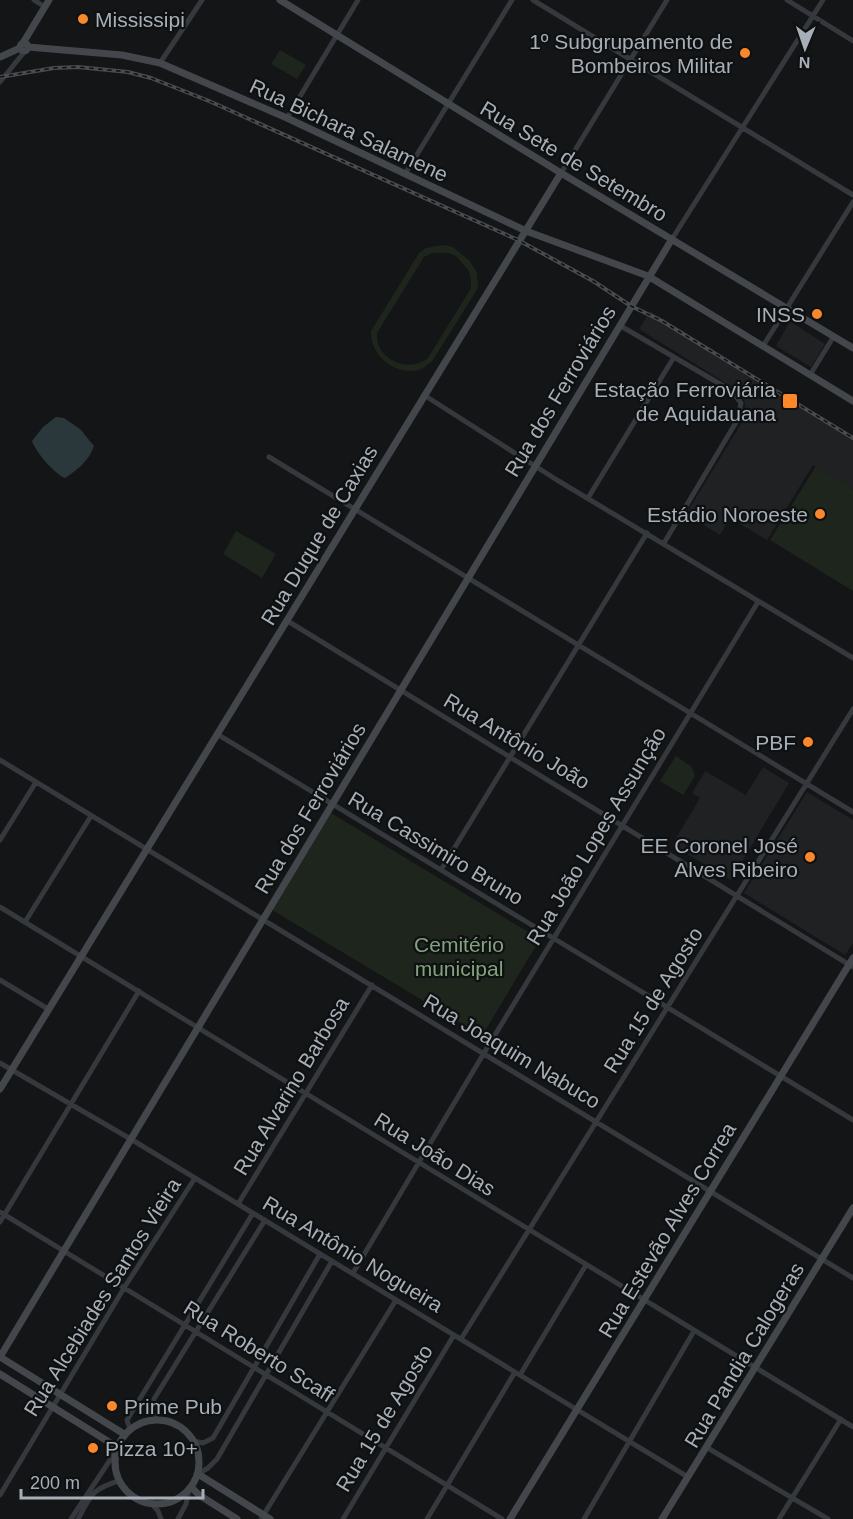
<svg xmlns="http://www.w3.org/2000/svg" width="853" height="1519" viewBox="0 0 853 1519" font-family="Arial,sans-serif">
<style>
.built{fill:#202123}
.green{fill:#1d251c;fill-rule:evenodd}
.water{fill:#2a373b}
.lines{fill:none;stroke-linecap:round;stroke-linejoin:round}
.street{stroke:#35383c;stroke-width:5}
.secondary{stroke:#43474c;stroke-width:7}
.rail-casing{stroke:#484c51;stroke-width:4}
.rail{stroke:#0f1011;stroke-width:1.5;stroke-dasharray:4.5;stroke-linecap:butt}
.poi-dot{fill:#fa8729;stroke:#0f1011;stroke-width:2}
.labels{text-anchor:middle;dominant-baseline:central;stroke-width:4.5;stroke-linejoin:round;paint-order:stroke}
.poi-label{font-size:21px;fill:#a6afb7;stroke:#0f1011;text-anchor:end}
.street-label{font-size:21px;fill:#a6afb7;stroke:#0f1011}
.park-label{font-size:21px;fill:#82a37c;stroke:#0f1011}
</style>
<rect width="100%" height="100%" fill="#141516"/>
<path class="built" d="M650 311 853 437V489L813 465 767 540 730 518 720 535 686 514 744 419 745 403 740 392 639 329Z
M790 321 825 344 811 367 776 346Z
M763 767 789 783 731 880 672 845 700 798 692 793 705 771 746 795Z
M807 792 853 820V943L845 955 744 893Z"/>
<path class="green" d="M280 50 306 65 297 79 271 64Z
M443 245 453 247 470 261 477 273 478 288 433 360C427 366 421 371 412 371 390 372 370 353 371 331L419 253 426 248ZM432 253H448L456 256 469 271 471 280V288L428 358C408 374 375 359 377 333L424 257Z
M816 466 853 489V591L770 540Z
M236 531 276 554 262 578 223 554Z
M676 756 692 767 695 776 683 795 660 781Z
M331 813 540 939 482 1036 272 910Z"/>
<path class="water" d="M56 417 64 418 80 429 94 446C89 461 77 470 65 478 55 475 35 451 32 441L43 427Z"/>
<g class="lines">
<path class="street" d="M34 0 45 7
M533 0 853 195
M787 0 853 41
M160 63 202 0
M0 82 25 51
M287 118 358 0
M561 173 667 0
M405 174 512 0
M672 239 823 0
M619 325 732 391 741 403 738 419 664 543
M763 346 853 202
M810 375 834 336
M424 395 557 480 853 658
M269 457 853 812
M588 498 674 357
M286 620 853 967
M217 734 853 1120
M0 760 853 1278
M0 840 36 782
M441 870 647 533
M0 907 853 1427
M25 922 91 816
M0 980 48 1009
M0 1063 134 1141 688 1477
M238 1204 372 985
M0 1212 502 1519
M0 1222 139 991
M353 1273 484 1053 758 602
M461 1339 853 709
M520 1375 586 1265
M157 1419 153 1408 154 1399 265 1220
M130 1429 127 1420 253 1213
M194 1441 203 1443 213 1438 320 1254
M706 1447 828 1519
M198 1474 208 1468 217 1459 332 1261
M0 1495 124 1288 195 1178
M152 1504 158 1511 161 1519
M71 1519 116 1451
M78 1519C91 1496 91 1489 119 1481
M178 1519 186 1504 189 1490
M261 1519 396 1300
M343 1519 454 1335
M427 1519 515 1372
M584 1519 694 1331
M779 1519 841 1419"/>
<path class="secondary" d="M280 0 561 173 853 348
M20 47a4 4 0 1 1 8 0a4 4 0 1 1-8 0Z
M23 43 49 0
M28 47 122 55 160 63 287 118 526 231 648 276 853 401
M0 57 20 48
M0 1089 561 173
M0 1357 672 239
M0 1357 124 1434
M0 1374 117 1447
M115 1462a42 42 0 1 1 84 0a42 42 0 1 1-84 0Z
M198 1474 270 1519
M191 1487 199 1495 237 1519
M510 1519 853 958
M662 1519 853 1208"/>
<g class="rail-casing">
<path id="rail" d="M0 77 54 68 78 67 128 72 151 78 209 101 518 240 593 281 631 306 662 321 853 438"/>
</g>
<use href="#rail" class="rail"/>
</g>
<g class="poi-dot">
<circle cx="83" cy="19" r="6"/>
<circle cx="745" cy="53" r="6"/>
<circle cx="817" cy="314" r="6"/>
<rect x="782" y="393" width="16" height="16" rx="3"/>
<circle cx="820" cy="514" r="6"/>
<circle cx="808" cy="742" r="6"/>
<circle cx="810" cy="857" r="6"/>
<circle cx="112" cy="1406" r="6"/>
<circle cx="93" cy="1448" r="6"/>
</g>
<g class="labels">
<g class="poi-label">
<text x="95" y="19" text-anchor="start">Mississipi</text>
<text x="733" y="41">1º Subgrupamento de<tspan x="733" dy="24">Bombeiros Militar</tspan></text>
<text x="805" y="314">INSS</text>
<text x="776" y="389">Estação Ferroviária<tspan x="776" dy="24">de Aquidauana</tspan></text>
<text x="808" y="514">Estádio Noroeste</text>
<text x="796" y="742">PBF</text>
<text x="798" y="845">EE Coronel José<tspan x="798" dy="24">Alves Ribeiro</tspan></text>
<text x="124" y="1406" text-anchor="start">Prime Pub</text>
<text x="105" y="1448" text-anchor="start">Pizza 10+</text>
</g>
<g class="street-label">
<text transform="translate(349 130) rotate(25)">Rua Bichara Salamene</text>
<text transform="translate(574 161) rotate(31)">Rua Sete de Setembro</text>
<text transform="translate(560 391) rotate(-59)">Rua dos Ferroviários</text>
<text transform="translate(319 535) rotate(-59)">Rua Duque de Caxias</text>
<text transform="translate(517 741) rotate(31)">Rua Antônio João</text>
<text transform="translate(310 808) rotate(-59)">Rua dos Ferroviários</text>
<text transform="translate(596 836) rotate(-59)">Rua João Lopes Assunção</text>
<text transform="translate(436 848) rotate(31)">Rua Cassimiro Bruno</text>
<text transform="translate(653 1000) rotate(-58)">Rua 15 de Agosto</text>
<text transform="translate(512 1051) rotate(31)">Rua Joaquim Nabuco</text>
<text transform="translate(291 1086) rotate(-59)">Rua Alvarino Barbosa</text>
<text transform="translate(435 1154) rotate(32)">Rua João Dias</text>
<text transform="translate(667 1230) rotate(-59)">Rua Estevão Alves Correa</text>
<text transform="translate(353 1254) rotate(31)">Rua Antônio Nogueira</text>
<text transform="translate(102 1297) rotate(-58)">Rua Alcebiades Santos Vieira</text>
<text transform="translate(259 1351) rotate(32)">Rua Roberto Scaff</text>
<text transform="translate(744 1355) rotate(-59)">Rua Pandia Calogeras</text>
<text transform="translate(384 1418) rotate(-59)">Rua 15 de Agosto</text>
</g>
<g class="park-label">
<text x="459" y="944">Cemitério<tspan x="459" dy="24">municipal</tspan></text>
</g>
</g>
<g transform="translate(805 48) rotate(182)" stroke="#0f1011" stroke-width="4.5" paint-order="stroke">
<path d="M0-4.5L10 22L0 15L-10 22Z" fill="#a6afb7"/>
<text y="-9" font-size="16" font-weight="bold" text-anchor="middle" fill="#a6afb7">N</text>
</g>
<path d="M21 1489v9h182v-9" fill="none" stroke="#a6afb7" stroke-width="3"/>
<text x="30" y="1489" font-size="18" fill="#a6afb7" stroke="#0f1011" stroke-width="4.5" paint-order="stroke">200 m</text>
</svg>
